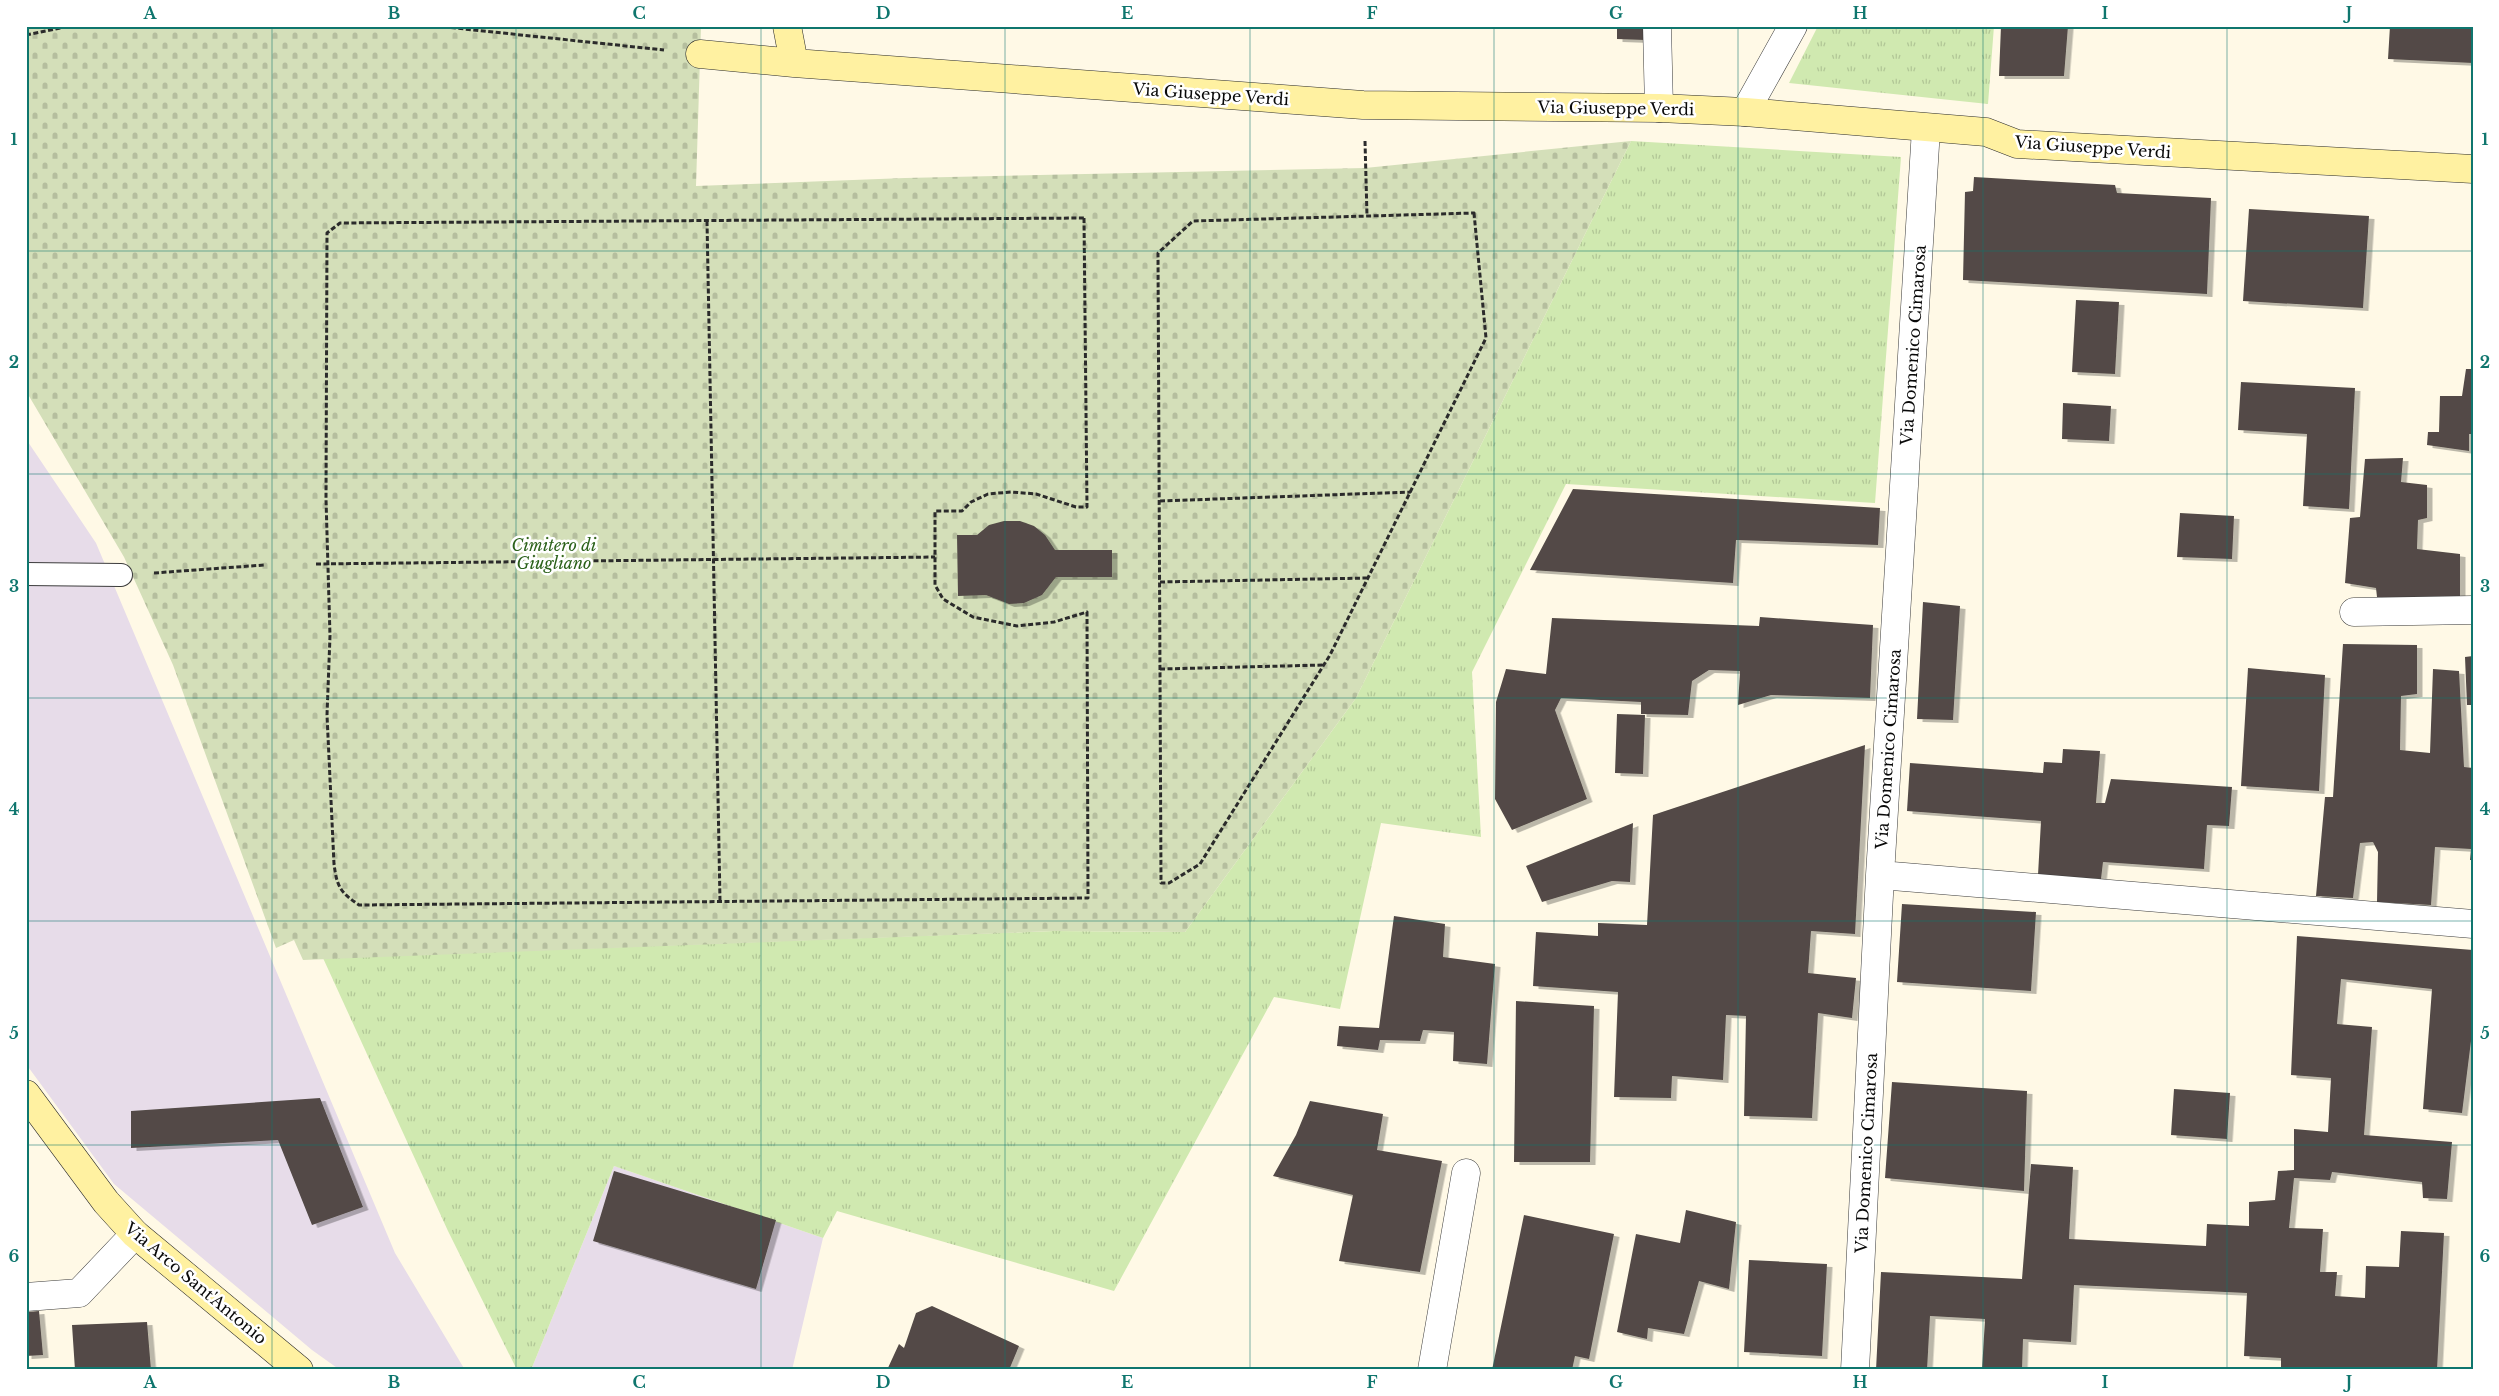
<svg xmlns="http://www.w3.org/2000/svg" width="2499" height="1396" viewBox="0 0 2499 1396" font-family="'Libre Baskerville',serif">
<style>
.industrial{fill:#e7dce9}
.grass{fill:url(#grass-tufts)}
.cemetery{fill:url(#cemetery-stones)}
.building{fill:#524a46;filter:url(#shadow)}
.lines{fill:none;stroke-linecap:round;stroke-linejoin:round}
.lane-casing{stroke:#3c3c3c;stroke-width:24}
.street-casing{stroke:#3c3c3c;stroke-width:29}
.secondary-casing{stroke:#2b2b2b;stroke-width:29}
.path{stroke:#2b2b2b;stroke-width:3;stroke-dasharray:5 2.5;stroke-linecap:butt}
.lane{stroke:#fff;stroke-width:22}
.street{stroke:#fff;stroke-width:28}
.secondary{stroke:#fff1a1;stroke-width:28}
.grid{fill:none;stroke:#0f766e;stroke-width:1;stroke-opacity:0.55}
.labels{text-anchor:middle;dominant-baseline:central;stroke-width:5;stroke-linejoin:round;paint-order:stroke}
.street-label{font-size:16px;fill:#090909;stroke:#fff}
.park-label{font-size:16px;font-style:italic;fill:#2b611a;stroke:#fff}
.neatline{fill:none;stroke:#0f766e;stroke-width:2}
.grid-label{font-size:16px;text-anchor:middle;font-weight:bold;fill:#0f766e}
</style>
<defs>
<pattern id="grass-tufts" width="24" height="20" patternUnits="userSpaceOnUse" patternTransform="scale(1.25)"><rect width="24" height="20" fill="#d0e9b0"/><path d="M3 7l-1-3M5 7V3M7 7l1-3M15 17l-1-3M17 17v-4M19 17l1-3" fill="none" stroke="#b1c696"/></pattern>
<pattern id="cemetery-stones" width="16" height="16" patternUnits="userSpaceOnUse" patternTransform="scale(1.25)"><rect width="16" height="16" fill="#d4dfb9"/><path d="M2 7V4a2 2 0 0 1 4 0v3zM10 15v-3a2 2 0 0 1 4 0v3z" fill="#b5be9e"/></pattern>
<filter id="shadow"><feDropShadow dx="5.5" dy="3" stdDeviation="0" flood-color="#0004"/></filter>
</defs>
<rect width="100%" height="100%" fill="#fff9e6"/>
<path class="industrial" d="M26 439 96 543 395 1253 465 1370H340L312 1350 114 1184 26 1064Z
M614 1166 823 1238 792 1370H531Z"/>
<path class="grass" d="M1818 26H1994L1988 104 1789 83Z
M1631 141 1901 157 1875 503 1566 484 1472 672 1481 837 1381 823 1340 1009 1274 997 1114 1291 837 1211 823 1238 614 1166 531 1370H517L448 1231 323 958 1054 931 1185 932 1356 698Z"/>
<path class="cemetery" d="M26 26H701L696 186 905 178 1365 168 1631 141 1356 698 1185 932 1054 931 303 960 294 940 276 948 173 665 124 557 26 391Z"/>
<path class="building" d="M1617 26H1645V40L1617 39Z
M2001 26H2068L2064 76H1999Z
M2390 26H2473V63L2388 59Z
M1974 177 2115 185 2117 193 2211 198 2207 294 1963 280 1965 192 1973 191Z
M2249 209 2369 216 2363 308 2243 301Z
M2076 300 2119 302 2115 374 2072 372Z
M2466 369H2473V434H2469V451L2427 445 2428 432H2439L2440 396H2462Z
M2241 382 2355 388 2349 509 2303 506 2307 434 2238 430Z
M2063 403 2111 406 2109 441 2062 439Z
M2403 458 2401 482 2427 485V518L2418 520 2417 549 2460 554V600L2377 597 2376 588 2345 583 2350 518 2360 517 2365 459Z
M1573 489 1880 508 1878 545 1736 540 1733 583 1530 570Z
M2180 513 2234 516 2232 559 2177 557Z
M1004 521H1020L1034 526 1045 535 1055 550H1112V577H1056L1042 595 1024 603 1009 604 986 595 958 596 957 535H977L989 525Z
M1923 602 1960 606 1953 720 1917 719Z
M1760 617 1873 625 1870 698 1771 695 1738 705 1740 671 1709 670 1692 681 1688 715 1641 714V702L1561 698 1555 710 1587 799 1512 830 1495 799 1496 702 1506 669 1546 674 1552 618 1759 626Z
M2343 644 2417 645V694L2401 696 2400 750 2430 753 2433 669 2459 671 2464 767 2473 768V860H2470L2471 849 2435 847 2431 905 2377 902 2378 852 2373 842 2360 843 2353 898 2316 896 2325 797H2333Z
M2473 656V714L2471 715V705H2467L2465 657Z
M2248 668 2325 675 2319 791 2241 786Z
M1617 714 1645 715 1643 774 1615 773Z
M1865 745 1855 934 1811 931 1808 973 1856 978 1852 1018 1818 1013 1812 1118 1744 1116 1746 1016 1726 1015 1723 1080 1672 1076 1671 1098 1614 1097 1618 992 1533 986 1536 932 1598 936V923L1647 925 1653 815Z
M2063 749 2100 751 2096 803H2105L2111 779 2232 787 2229 826 2207 825 2204 869 2103 862 2101 879 2038 875 2041 821 1907 811 1910 763 2043 773 2044 762 2062 763Z
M1633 823 1630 882 1612 881 1542 902 1526 866Z
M1902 904 2036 912 2031 991 1897 982Z
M1394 916 1445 924 1443 957 1495 964 1487 1064 1453 1061 1454 1032 1423 1030 1420 1041 1380 1040 1378 1050 1337 1046 1339 1026 1379 1028Z
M2297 936 2473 950V1025L2462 1113 2423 1109 2432 989 2341 979 2337 1024 2372 1027 2364 1135 2452 1142 2447 1199 2423 1198 2422 1182 2332 1172 2330 1180 2294 1178 2289 1228 2323 1229 2320 1272H2337L2335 1296 2365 1298 2366 1266 2399 1267 2401 1231 2444 1233 2437 1370H2281V1358L2244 1356 2247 1293 2074 1285 2071 1342 2023 1339 2022 1370H1982L1985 1319 1930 1316 1927 1370H1876L1881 1272 2022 1279 2031 1164 2073 1167 2069 1239 2206 1246 2207 1224 2249 1226V1202L2275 1200 2278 1171 2294 1170V1129L2328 1132 2331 1078 2291 1075Z
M1516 1001 1594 1006 1590 1162H1514Z
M1892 1082 2027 1091 2024 1191 1885 1178Z
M2174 1089 2230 1093 2227 1139 2171 1135Z
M320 1098 363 1207 312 1225 278 1140 131 1148V1111Z
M1310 1101 1383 1114 1377 1150 1442 1161 1420 1272 1339 1261 1353 1195 1273 1176 1296 1135Z
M614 1171 776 1220 756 1289 593 1241Z
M1686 1210 1736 1222 1729 1289 1699 1281 1684 1334 1648 1328 1647 1339 1617 1332 1636 1234 1680 1243Z
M1524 1215 1614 1234 1589 1359 1575 1356 1572 1370H1492Z
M1749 1260 1827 1264 1822 1356 1744 1352Z
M932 1306 1019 1346 1009 1370H887L899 1344 904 1348 916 1313Z
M39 1311 43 1355 26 1356V1312Z
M147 1322 151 1370H75L72 1325Z"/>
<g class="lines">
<g class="lane-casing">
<path id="lane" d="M26 574 121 575"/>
</g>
<g class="street-casing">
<path id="street" d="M1657 26 1659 108
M1745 112 1793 26
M2354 612 2473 610
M1880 875 2473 924
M26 1297 79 1293 135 1234
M1432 1370 1466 1173
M1855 1370 1880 875 1926 129"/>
</g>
<g class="secondary-casing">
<path id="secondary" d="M787 26 794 63
M700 54 794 63 1363 105 1659 108 1745 112 1986 132 2017 144 2473 169
M26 1094 106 1202 135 1234 299 1370"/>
</g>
<path class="path" d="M436 26 664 50
M26 35 70 26
M1365 141 1367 216
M1474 213 1486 338 1330 655 1200 864 1169 883H1161L1158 253 1193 221Z
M1084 218 1087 507H1076L1036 494 1011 492 988 494 971 502 962 511H935V585L943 599 973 617 1017 626 1054 622 1087 612 1088 898 359 905C340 892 337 887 334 864L327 715 330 636 326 499 327 233 340 223Z
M707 221 720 901
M1160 501 1411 492
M316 564 935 557
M154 573 264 565
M1160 582 1368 578
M1160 669 1324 665"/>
<use href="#lane" class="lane"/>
<use href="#street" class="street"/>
<use href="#secondary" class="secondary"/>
</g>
<path class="grid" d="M272 26V1370M516 26V1370M761 26V1370M1005 26V1370M1250 26V1370M1494 26V1370M1738 26V1370M1983 26V1370M2227 26V1370M26 251H2473M26 474H2473M26 698H2473M26 921H2473M26 1145H2473"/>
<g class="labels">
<g class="street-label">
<text transform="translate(1211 94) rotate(4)">Via Giuseppe Verdi</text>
<text transform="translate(1616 108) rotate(1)">Via Giuseppe Verdi</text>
<text transform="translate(2093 147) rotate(4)">Via Giuseppe Verdi</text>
<text transform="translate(1913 345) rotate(-86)">Via Domenico Cimarosa</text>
<text transform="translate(1888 749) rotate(-86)">Via Domenico Cimarosa</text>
<text transform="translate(1866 1153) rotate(-87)">Via Domenico Cimarosa</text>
<text transform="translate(196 1283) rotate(40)">Via Arco Sant'Antonio</text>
</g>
<g class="park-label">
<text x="554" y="545">Cimitero di<tspan x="554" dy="18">Giugliano</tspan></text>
</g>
</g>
<rect width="2499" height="1396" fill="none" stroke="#ffffff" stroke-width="55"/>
<rect x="28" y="28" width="2444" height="1340" class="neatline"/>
<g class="grid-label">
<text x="150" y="19">A</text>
<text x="394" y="19">B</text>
<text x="639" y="19">C</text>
<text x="883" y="19">D</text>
<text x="1127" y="19">E</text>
<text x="1372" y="19">F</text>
<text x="1616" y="19">G</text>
<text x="1860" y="19">H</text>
<text x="2105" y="19">I</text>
<text x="2349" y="19">J</text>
<text x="14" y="145">1</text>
<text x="2485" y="145">1</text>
<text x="14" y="368">2</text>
<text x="2485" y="368">2</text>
<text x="14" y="592">3</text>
<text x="2485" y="592">3</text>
<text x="14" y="815">4</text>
<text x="2485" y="815">4</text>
<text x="14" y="1039">5</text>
<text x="2485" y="1039">5</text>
<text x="14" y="1262">6</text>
<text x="2485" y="1262">6</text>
<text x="150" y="1388">A</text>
<text x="394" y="1388">B</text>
<text x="639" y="1388">C</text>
<text x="883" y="1388">D</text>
<text x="1127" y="1388">E</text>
<text x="1372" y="1388">F</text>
<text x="1616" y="1388">G</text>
<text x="1860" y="1388">H</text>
<text x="2105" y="1388">I</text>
<text x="2349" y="1388">J</text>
</g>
</svg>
